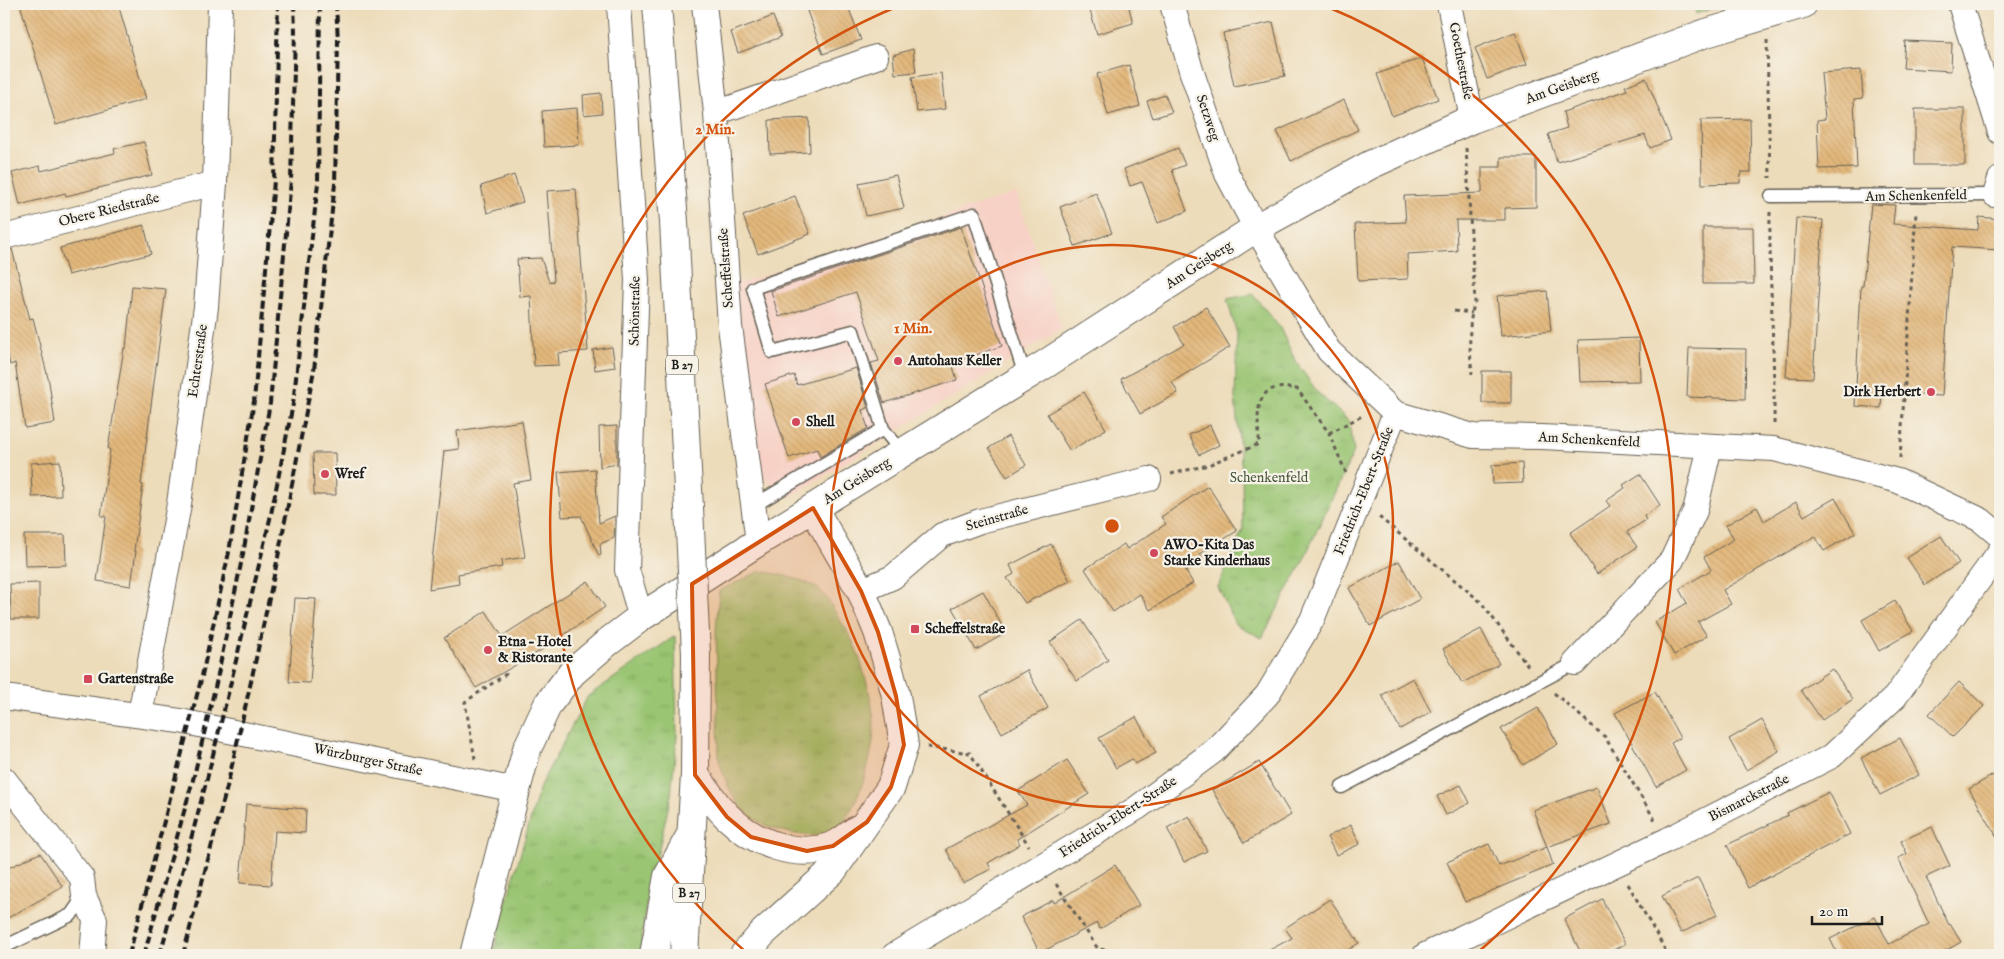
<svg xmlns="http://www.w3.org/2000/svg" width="2004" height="959" viewBox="0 0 2004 959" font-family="'IM FELL English',serif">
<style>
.built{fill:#f7d1c6}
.grass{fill:url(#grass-tufts);stroke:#5b7047}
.building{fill:url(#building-back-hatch)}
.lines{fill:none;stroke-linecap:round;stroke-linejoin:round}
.service-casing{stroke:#655f53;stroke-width:15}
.minor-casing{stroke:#655f53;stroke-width:26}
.tertiary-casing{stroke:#655f53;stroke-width:30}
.primary-casing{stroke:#655f53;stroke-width:30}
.path{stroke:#655f53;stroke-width:3;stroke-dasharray:4 4;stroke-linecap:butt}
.service{stroke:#fff;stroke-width:12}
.minor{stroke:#fff;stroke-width:24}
.tertiary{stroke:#fff;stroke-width:28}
.primary{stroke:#fff;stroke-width:28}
.rail{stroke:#1c1c1c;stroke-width:4;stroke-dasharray:8 4;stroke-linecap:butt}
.primary-bridge-casing{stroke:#655f53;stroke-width:30;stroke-linecap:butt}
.primary-bridge{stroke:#fff;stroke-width:28}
.marked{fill:#d4530e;fill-opacity:0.2;stroke:#d4530e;stroke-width:4;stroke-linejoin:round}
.ring{fill:none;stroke:#d4530e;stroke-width:2.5}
.poi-dot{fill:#d1495b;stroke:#f7f3e8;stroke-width:2}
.labels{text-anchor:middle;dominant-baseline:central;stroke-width:4.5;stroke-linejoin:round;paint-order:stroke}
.shield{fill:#f7f3e8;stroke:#5e5c59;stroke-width:1}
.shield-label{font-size:12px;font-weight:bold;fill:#1c1c1c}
.street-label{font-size:14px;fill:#1c1c1c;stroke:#f7f3e8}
.poi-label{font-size:14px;font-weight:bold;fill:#1c1c1c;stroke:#f7f3e8;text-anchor:start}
.park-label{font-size:14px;fill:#48573a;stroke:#f7f3e8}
.centre{fill:#d4530e;stroke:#f7f3e8;stroke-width:2.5}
.ring-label{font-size:15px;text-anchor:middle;font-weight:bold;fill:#d4530e;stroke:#f7f3e8;stroke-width:4.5;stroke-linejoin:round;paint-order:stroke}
</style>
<defs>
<pattern id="grass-tufts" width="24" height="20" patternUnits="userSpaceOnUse" patternTransform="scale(1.25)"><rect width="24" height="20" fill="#9ac572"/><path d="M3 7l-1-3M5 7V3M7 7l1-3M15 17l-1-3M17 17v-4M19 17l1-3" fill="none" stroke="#84a962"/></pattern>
<pattern id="building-back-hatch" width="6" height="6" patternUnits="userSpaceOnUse" patternTransform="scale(1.25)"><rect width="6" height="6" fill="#e3b87c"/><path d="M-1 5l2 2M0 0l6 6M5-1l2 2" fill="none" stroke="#c29e6b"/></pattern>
</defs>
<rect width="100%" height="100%" fill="#f7f3e8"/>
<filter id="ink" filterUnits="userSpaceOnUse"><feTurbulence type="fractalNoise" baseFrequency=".02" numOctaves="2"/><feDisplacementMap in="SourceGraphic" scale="10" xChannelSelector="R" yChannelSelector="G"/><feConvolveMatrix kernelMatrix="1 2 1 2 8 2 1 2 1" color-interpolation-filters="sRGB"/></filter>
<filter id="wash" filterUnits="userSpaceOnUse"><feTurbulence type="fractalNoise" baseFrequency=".0096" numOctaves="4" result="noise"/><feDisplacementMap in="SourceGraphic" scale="20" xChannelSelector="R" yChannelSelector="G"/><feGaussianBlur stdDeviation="1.12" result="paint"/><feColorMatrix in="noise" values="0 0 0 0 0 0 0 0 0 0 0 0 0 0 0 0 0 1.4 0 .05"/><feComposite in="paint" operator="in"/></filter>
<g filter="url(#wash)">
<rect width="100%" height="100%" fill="#eddcba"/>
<path class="built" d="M1016 193 1062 329 790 497 762 476 731 286Z"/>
<path class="grass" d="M1694 4H1727L1696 14Z
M1253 294 1280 328 1296 362 1318 393 1349 421 1354 451 1301 565 1262 638 1235 624 1218 587 1243 529 1242 472 1235 397 1237 334 1227 299Z
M760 571C781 575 804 578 821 591 827 596 831 607 836 613 840 621 846 628 850 636 861 657 874 703 874 727 874 753 858 811 837 828 823 840 795 835 779 830 741 819 729 795 719 760L716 632 719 591Z
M675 636 677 735 671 795 645 910 640 955H493L505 906 541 784 588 696Z"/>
<g id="blocks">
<path class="building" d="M20 4H118L146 99 56 125Z
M825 4H847L861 40 823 54 807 11Z
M1088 4H1128L1133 23 1097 34Z
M773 16 781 37 738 53 731 32Z
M1273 22 1285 76 1234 86 1223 33Z
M1515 32 1527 64 1487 79 1475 48Z
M1905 41 1952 43 1951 71 1903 68Z
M913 49 916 72 895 74 893 55Z
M1422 58 1438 99 1392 116 1377 74Z
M1129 65 1140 106 1108 115 1097 74Z
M1861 70 1863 98 1854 99 1857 168 1819 169 1817 120 1825 119 1821 73Z
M941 73 945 109 917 112 912 77Z
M1646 78 1671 140 1650 148 1645 135 1557 162 1548 134 1567 128 1563 112 1627 90 1625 86Z
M601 93 602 113 584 115 583 95Z
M1165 95 1172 112 1153 118 1147 101Z
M1344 100 1358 130 1291 161 1277 131Z
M577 108 579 145 544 147 542 111Z
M1915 109H1965V165H1915Z
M809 118 810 152 770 154 769 120Z
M1750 119 1751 172H1741L1740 183 1702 184 1701 120Z
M144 142 152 175 66 196 65 193 20 205 12 173 40 166 41 171 115 153 114 149Z
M1178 148 1185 165 1172 170 1187 211 1158 223 1142 182 1130 186 1124 169Z
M1501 157H1536V207L1505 208V220H1456L1457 251 1407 254 1408 279 1358 281 1355 224 1406 222 1404 196 1482 193V167H1501Z
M514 175 523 202 487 213 481 186Z
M896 175 904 208 866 216 859 183Z
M576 189 588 351 558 353 559 365 534 366 531 296 520 297 517 259 541 258 549 282 554 281 547 191Z
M1096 193 1112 233 1075 246 1060 207Z
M795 196 810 234 758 254 743 216Z
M1871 204 1895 205 1893 224 1978 230 1979 217 2000 219V250L1952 247 1942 396 1882 393 1881 408 1855 406 1861 286H1863Z
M1796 218 1823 220 1813 378 1786 377Z
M144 225 151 254 68 275 60 248Z
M961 227 1002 346 952 363 957 380 884 403 871 363 879 361 856 292 779 317 771 291Z
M1703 227H1753L1754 284H1703Z
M12 249 30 319 33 318 49 382 55 423 25 428 15 363 10 365 4 340V250Z
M132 286 166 289 141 484 143 485 134 551H136L131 586 97 581 106 516H101L110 450 108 449 124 348H126Z
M1547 291 1551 331 1501 336 1497 296Z
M1206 307 1230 347 1172 382 1178 393 1140 414 1121 379 1184 344 1174 327Z
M1639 338 1640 381 1580 382 1578 340Z
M612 347 615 367 595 370 593 350Z
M1689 348 1746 349 1745 399 1687 397Z
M856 368 868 408 862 410 868 428 820 457 817 449 789 458 765 384 794 375 797 385Z
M1482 371H1511V403H1482Z
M1084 392 1106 429 1070 451 1047 414Z
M522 421 531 480 513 483 525 557 501 561 502 567 458 574 459 584 429 589 444 451 459 449 457 431Z
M1210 425 1219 445 1199 455 1189 435Z
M617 426V464L600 467 599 427Z
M1008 436 1026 465 1007 477 989 448Z
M313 453H335L336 495H314Z
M60 461 61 496 32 497 31 463Z
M1522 463 1523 483 1493 484 1492 465Z
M595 469 599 523 615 516 614 538 600 544 601 555 599 556 581 516 562 517 558 472Z
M1640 474 1660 505 1644 516 1646 520 1627 532 1637 547 1597 574 1570 533 1610 506 1606 501 1625 488 1623 485Z
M1208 486 1237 531 1200 554 1203 558 1185 570 1193 583 1150 610 1140 594 1113 612 1085 569 1124 544 1127 549 1166 524 1161 517Z
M1835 498 1855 533 1824 551 1815 536 1723 590 1731 604 1698 622 1707 636 1674 655 1655 622 1687 603 1679 589 1711 570 1704 557 1734 539 1726 525 1757 507 1764 521 1796 502 1804 516Z
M24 535H65L66 565 25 566Z
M1941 536 1959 563 1925 585 1907 558Z
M1051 544 1070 581 1025 603 1007 578 1014 574 1010 565Z
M1399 561 1420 599 1370 626 1349 588Z
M588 581 605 607 540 651 476 688 444 638 486 611 502 636Z
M39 583V619H11L10 584Z
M983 591 1006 633 976 650 952 608Z
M295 598 316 599 310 683 289 682Z
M1895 601 1913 631 1879 651 1862 620Z
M1082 620 1108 660 1077 681 1050 642Z
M1481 629 1499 664 1462 683 1443 649Z
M1832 669 1853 699 1822 720 1801 690Z
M1027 670 1048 708 1002 733 981 696Z
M1413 678 1431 712 1400 729 1382 695Z
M1959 682 1984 706 1953 737 1929 714Z
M1655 692 1680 738 1671 743 1686 770 1656 787 1615 713Z
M1538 708 1558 744 1523 765 1501 729Z
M1136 717 1156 753 1135 764 1132 759 1116 768 1099 738Z
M1762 720 1779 751 1746 770 1729 739Z
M1900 738 1919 775 1880 795 1861 758Z
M1067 760 1089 794 1017 839 1020 844 988 863 991 869 963 883 946 849 1027 805 1018 791Z
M1259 762 1291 815 1244 843 1212 790Z
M2000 771V842L1969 789Z
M1461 785 1470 803 1446 815 1437 796Z
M1597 787 1611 824 1547 847 1533 810Z
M1829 792 1850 834 1748 888 1727 845 1788 815 1787 813Z
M246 804 306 809 305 833 275 831 271 885 240 883Z
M1189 816 1207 851 1184 862 1167 828Z
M1351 825 1360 844 1336 855 1327 837Z
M1932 827 1950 866 1926 877 1949 925 1950 924 1961 942 1938 955H1838L1830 939 1875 917 1889 944 1929 924 1898 858 1907 854 1901 841Z
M1489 844 1499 866 1547 847 1553 865 1465 902 1447 862Z
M40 853 63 887 4 920V870Z
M1115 865 1139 905 1100 929 1097 923 1040 953 1021 917 1053 900 1054 903Z
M1698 878 1717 915 1681 933 1662 896Z
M1330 899 1359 943 1340 955H1260L1292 938 1285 928Z
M1602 899 1625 944 1604 955H1582L1564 919Z"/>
</g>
</g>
<g filter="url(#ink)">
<use href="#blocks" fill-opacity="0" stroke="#655f53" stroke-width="1"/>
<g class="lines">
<g class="service-casing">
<path id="service" d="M1771 196 2000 195
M902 452 883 429 853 331 772 352 753 288 974 214 1025 376
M753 506 883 429
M1342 787 1575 663
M4 947 71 915 84 896"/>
</g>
<g class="minor-casing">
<path id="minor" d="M619 4 637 280 627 570 641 617
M704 4 716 113 730 326 758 542
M1172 4 1191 70 1227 174 1256 228 1329 351 1395 413 1473 436 1542 437 1774 449 1898 481 1981 520 2000 536
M1449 4 1472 119
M1960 4 2000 132
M716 113 876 57
M1995 195 2000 179
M4 237 215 183
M861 591 893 577 942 535 980 521 1149 479
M1575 663 1672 560 1695 511 1710 446
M4 697 180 721 516 790
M140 715 179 504 206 307 215 183 220 4
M4 779 82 878 84 896 95 920 92 955
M894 955 1137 808 1214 751 1267 695 1312 620 1395 413
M1425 955 1667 840 1832 756 1895 697 2000 551"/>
</g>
<g class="tertiary-casing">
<path id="tertiary" d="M813 508 861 591
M516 790 527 749 548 704 572 673 608 642 641 617 758 542 1044 365 1256 228 1370 165 1472 119 1703 34 1803 4"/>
</g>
<g class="primary-casing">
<path id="primary" d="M657 4 674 222 689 508
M695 775C706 789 716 807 729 818 755 843 796 859 832 846 841 843 850 834 858 829
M474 955 516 790
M654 955 668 876 689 838
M684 955 695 775 696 654
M744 955 763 933 833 870 891 787 904 745 896 696 887 662 878 632 861 591"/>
</g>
<path class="path" d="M1767 40 1770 178
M1466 148 1475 302C1467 325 1470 349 1472 374
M1770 212C1769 283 1775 354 1774 426
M1454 311 1472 313
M1329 433 1364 415
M1900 458 1916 212
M1171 474 1208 465 1259 444C1259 426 1252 393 1276 388 1283 387 1290 388 1297 389L1329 433 1346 473
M1379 517 1481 602 1529 667
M1554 693 1605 737 1655 820
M927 747 970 753 1029 846
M475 759 465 702 506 674 504 671
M1056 884 1098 949 1115 951 1118 955
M1628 884 1668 955"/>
<use href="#service" class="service"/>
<use href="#minor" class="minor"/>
<use href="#tertiary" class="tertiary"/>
<use href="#primary" class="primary"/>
<path class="rail" d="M129 955 202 676 229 552 254 401 274 181 278 4
M144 955 194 776 217 679 243 554 270 403 291 180 295 31 294 4
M160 955 207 779 229 690 270 519 293 404 318 183 320 4
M183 955 227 787 250 686 278 557 314 370 335 184 338 41 336 4"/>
<g class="primary-bridge-casing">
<path id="primary-bridge" d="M689 508 696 654"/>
</g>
<use href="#primary-bridge" class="primary-bridge"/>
</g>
</g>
<path class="marked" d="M813 508 861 591 878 632 896 696 904 745 891 787 867 822 833 846 807 851 751 837 727 817 695 775 692 584Z"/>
<g class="ring">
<circle cx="1112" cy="526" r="281"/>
<path d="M747 953A562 562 0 0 1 901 5M1323 5A562 562 0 0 1 1477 953"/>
</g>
<g class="poi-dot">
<circle cx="898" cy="361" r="5"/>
<circle cx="1931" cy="392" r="5"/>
<circle cx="796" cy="422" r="5"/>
<circle cx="325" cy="474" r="5"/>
<circle cx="1154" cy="553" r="5"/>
<rect x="910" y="624" width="10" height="10" rx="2.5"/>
<circle cx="488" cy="650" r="5"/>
<rect x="83" y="674" width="10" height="10" rx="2.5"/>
</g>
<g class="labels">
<g class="shield">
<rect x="666" y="355.5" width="32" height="19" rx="4"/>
<rect x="673" y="883.5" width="32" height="19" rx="4"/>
</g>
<g class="shield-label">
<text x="682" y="365">B 27</text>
<text x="689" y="893">B 27</text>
</g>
<g class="street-label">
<text transform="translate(1461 61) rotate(79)">Goethestraße</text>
<text transform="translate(1562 87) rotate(-20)">Am Geisberg</text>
<text transform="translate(1208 118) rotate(71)">Setzweg</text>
<text transform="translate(1916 196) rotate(-1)">Am Schenkenfeld</text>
<text transform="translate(109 210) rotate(-14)">Obere Riedstraße</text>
<text transform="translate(1199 265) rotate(-33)">Am Geisberg</text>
<text transform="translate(726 268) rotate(-94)">Scheffelstraße</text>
<text transform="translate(635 311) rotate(-89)">Schönstraße</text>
<text transform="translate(198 361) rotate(-82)">Echterstraße</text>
<text transform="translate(1589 440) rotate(3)">Am Schenkenfeld</text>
<text transform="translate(857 481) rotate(-32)">Am Geisberg</text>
<text transform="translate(1364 491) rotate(-68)">Friedrich-Ebert-Straße</text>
<text transform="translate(997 518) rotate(-16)">Steinstraße</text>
<text transform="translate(368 760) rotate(12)">Würzburger Straße</text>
<text transform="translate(1749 798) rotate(-27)">Bismarckstraße</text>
<text transform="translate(1118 817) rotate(-33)">Friedrich-Ebert-Straße</text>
</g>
<g class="poi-label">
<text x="908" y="361">Autohaus Keller</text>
<text x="1921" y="392" text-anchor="end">Dirk Herbert</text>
<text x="806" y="422">Shell</text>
<text x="335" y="474">Wref</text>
<text x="1164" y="545">AWO-Kita Das<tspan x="1164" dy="16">Starke Kinderhaus</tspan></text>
<text x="925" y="629">Scheffelstraße</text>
<text x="498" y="642">Etna – Hotel<tspan x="498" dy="16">&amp; Ristorante</tspan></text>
<text x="98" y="679">Gartenstraße</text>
</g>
<g class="park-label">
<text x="1269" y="478">Schenkenfeld</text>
</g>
</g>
<circle cx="1112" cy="526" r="8" class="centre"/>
<g class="ring-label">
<text x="715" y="134">2 Min.</text>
<text x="913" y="333">1 Min.</text>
</g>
<rect width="2004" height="959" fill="none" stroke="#f7f3e8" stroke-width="20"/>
<path d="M1812 916v8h70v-8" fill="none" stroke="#1c1c1c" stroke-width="2.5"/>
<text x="1819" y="916" font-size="15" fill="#1c1c1c" stroke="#f7f3e8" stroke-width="4" paint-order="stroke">20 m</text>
</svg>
